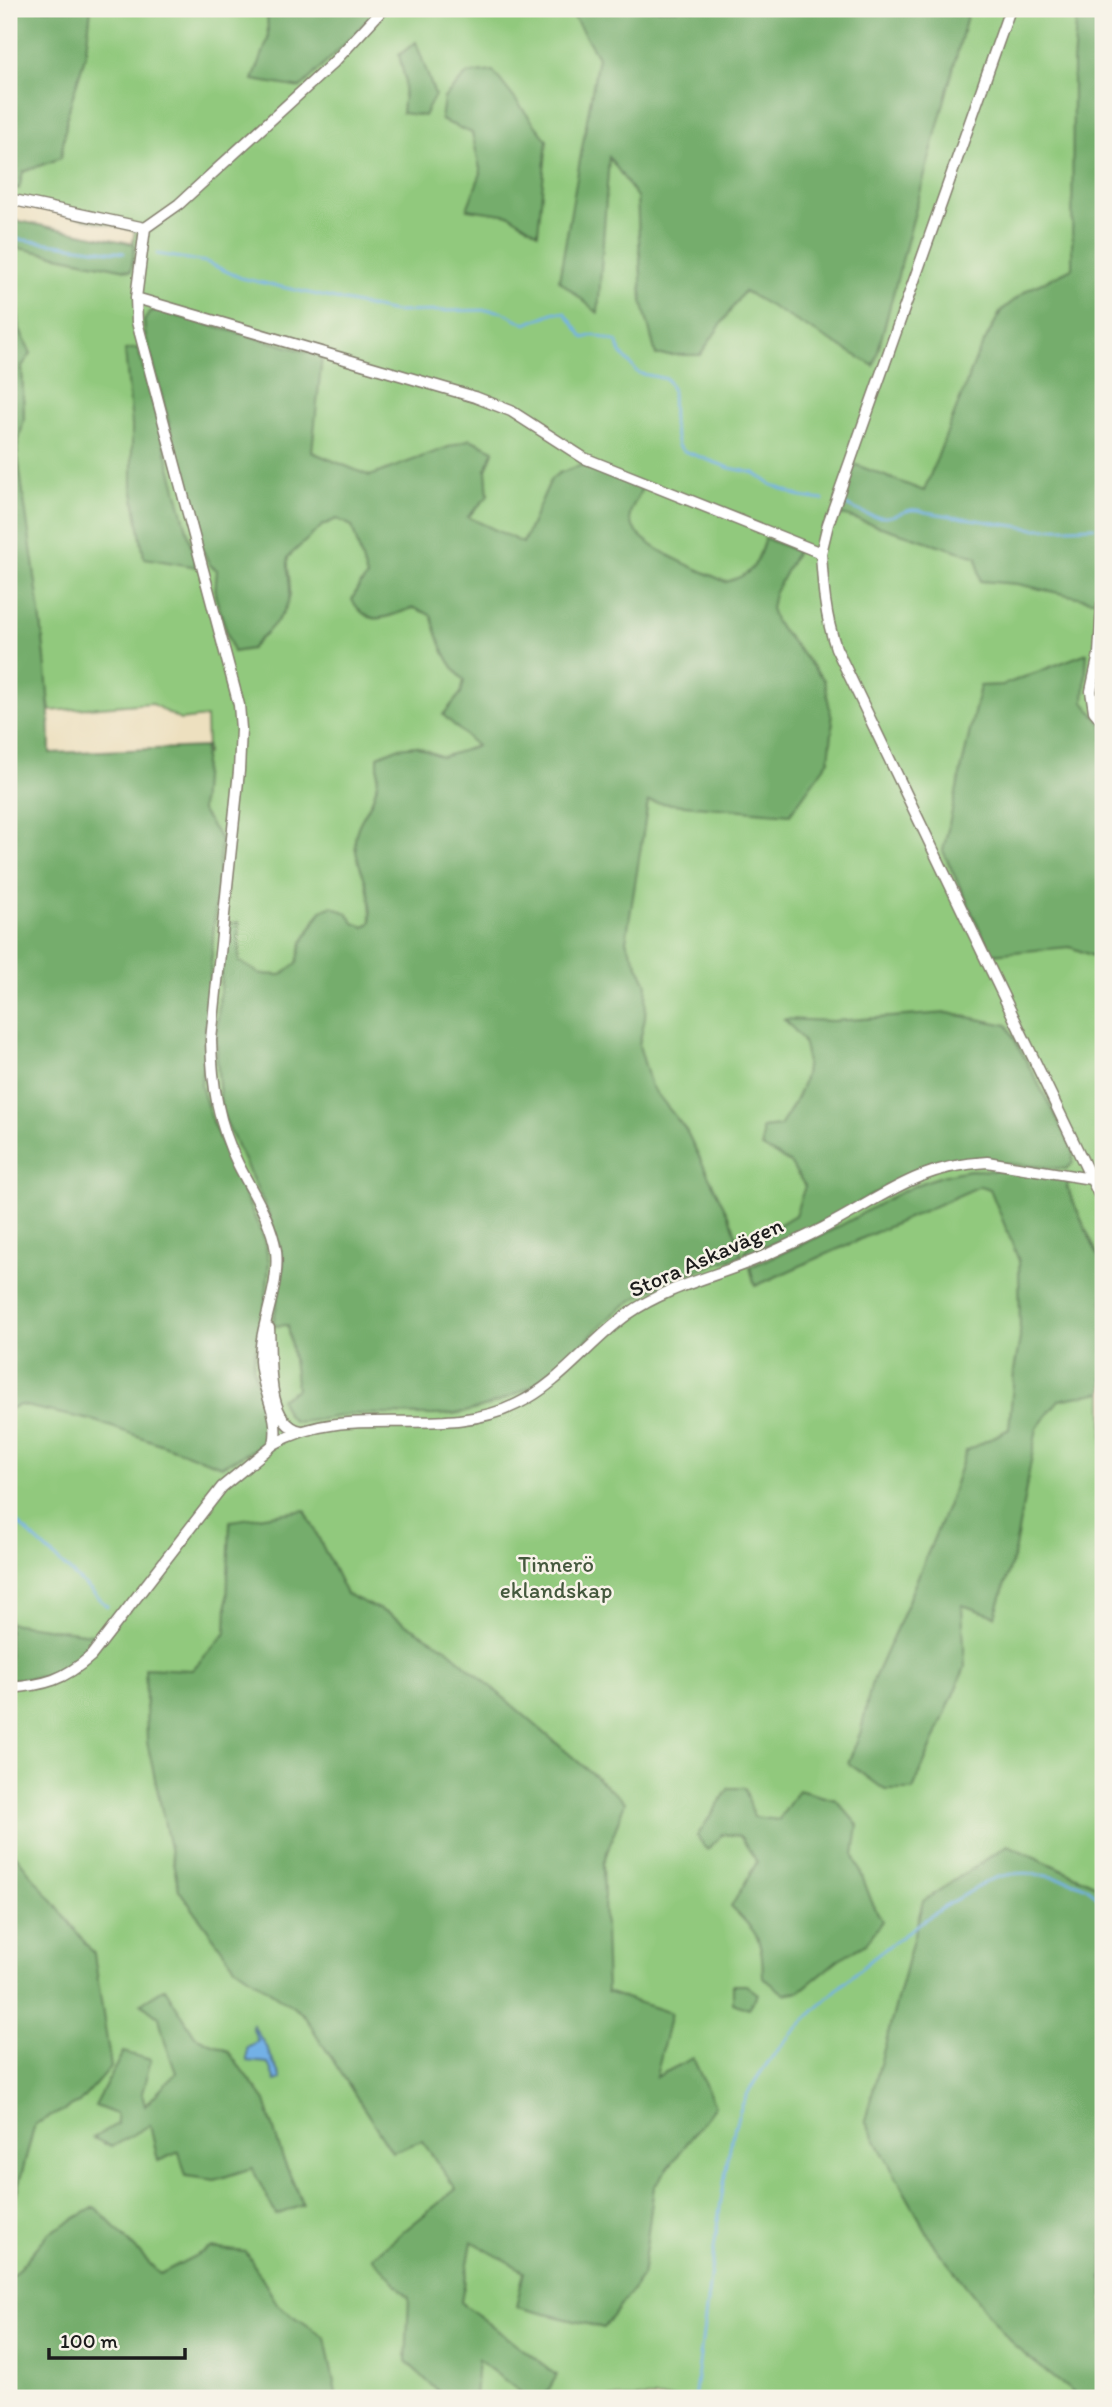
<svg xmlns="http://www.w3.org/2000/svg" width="1112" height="2407" viewBox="0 0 1112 2407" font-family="Itim,sans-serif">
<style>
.green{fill:#91c97d;stroke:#56724c;stroke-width:2}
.forest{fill:#74ad6c;stroke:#486444;stroke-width:2}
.water{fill:#73b1e6;stroke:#486681;stroke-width:2}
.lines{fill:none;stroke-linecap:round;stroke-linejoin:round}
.stream{stroke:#73b1e6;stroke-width:2.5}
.minor-casing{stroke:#847e6e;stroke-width:13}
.minor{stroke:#fff;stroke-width:10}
.labels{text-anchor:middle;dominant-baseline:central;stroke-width:5;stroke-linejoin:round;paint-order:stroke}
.street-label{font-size:23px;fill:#1c1c1c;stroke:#f7f3e8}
.park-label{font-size:23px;fill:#45593e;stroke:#f7f3e8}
</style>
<rect width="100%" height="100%" fill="#f7f3e8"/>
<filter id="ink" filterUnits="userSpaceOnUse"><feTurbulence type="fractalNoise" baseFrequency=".0143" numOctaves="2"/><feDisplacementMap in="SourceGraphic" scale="14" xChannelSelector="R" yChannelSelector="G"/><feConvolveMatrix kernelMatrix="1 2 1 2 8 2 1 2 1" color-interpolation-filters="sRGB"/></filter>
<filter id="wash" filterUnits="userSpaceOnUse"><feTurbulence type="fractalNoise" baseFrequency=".00686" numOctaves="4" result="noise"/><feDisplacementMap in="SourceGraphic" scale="28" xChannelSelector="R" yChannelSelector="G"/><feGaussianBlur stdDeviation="1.57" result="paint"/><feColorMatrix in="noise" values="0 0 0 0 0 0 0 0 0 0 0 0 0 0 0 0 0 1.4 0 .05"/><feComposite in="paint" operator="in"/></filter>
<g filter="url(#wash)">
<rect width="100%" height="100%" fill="#ede0bf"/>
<path class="green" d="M9 9H1103V2398H9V733L50 757 207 754 206 717 180 720 151 703 50 711 17 449 24 418 22 366 31 354 20 330 9 246 127 270 135 231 9 200Z"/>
<path class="forest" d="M9 9H91L85 57 68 112 61 158 23 172 19 189 9 186Z
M267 9H378L343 46 300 88 253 80 268 39Z
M569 9H969L874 366 744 291 700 355H656L642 301 637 197 609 157 598 313 559 280 598 57Z
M1077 9H1103V600H1091L1017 584 980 581 977 557 836 513 854 464 924 491 977 356 1001 311 1027 290 1072 268 1073 64Z
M416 42 435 95 424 116 402 113 405 80 399 55Z
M493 71 547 140 538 233 510 215 467 209 481 173 472 133 441 120 444 98 467 74Z
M9 219 135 244 131 271 9 246Z
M9 259 20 330 31 354 22 366 24 419 17 449C30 549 50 651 50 753L205 747 201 810 221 840 201 1086 213 1124 263 1236 269 1262 266 1299 253 1366 268 1423 263 1445 222 1466 95 1421 20 1405 9 1409V720L11 718 9 714Z
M156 310 322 356 312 452 370 476 470 439 494 450 486 470 488 496 468 517 523 543 551 479 559 473 582 465 642 488C639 496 632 505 630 514 626 544 704 571 726 582 755 574 756 565 765 538L797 551 774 594 771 608 776 623 824 680 833 724 829 760 790 814 648 802 626 941 647 984 645 1018 639 1045 651 1086 686 1130 733 1225 742 1255C701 1269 656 1282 621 1308 597 1326 578 1352 555 1371 534 1387 509 1398 484 1407 444 1421 398 1412 357 1414 344 1414 301 1425 294 1421 286 1417 283 1406 280 1399L297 1389 288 1325 273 1326 284 1260 266 1208 221 1111 217 1059V1028L226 923H239V961L260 974 281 975 297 963 302 943 321 911 332 906 347 913 354 923 365 927 371 922C371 908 370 896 366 883 361 868 355 856 355 840 356 824 366 814 372 800 379 785 378 771 378 756L397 748 416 746 442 757 477 746 443 715 461 693 464 680C444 661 439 640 431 615L414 608C387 615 371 631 352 600L357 589 367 577 352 526 337 519 323 525 288 557C287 569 290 579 290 590 291 614 265 632 251 649L233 652 215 595 217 570 210 565 203 551 145 334 144 321 150 312Z
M138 348 197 567 144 558 132 486V426L125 350Z
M1087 653 1084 702 1103 726V960L1070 947 991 954 943 851 980 686 1003 685Z
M948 1013 1007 1025 1073 1149V1163L1066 1169 961 1160 934 1166 886 1187 842 1213 799 1234 746 1254 745 1250 760 1236 795 1215 805 1186 790 1163 762 1147V1128L780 1126C795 1104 813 1073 804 1045 802 1036 790 1026 784 1019L833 1021Z
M970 1170 1005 1171 1068 1180 1067 1188 1103 1267V1392L1059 1400 1037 1428 1013 1559 995 1616 962 1605 965 1667 913 1790H885L848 1763 861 1731 871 1685 898 1625 948 1504 966 1451 1009 1429 1014 1371 1020 1338 1019 1261 990 1189 980 1186 755 1286 750 1267C776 1255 803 1244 828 1232 878 1207 912 1178 970 1170Z
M305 1510 346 1594 389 1614 446 1648 625 1802 603 1864 607 1992 671 2013 656 2077 693 2058 715 2106 654 2187 642 2277 604 2328 516 2307 524 2271 472 2242 461 2302 557 2375 544 2398H528L478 2360 475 2398H445L406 2361 409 2298 372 2257 456 2189 422 2141 392 2152 303 2014 235 1967 179 1890 147 1742 145 1668 192 1670 226 1633 230 1521Z
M9 1623 99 1635 74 1664 43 1677 9 1680Z
M729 1788H745L754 1817 779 1820 798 1790 836 1800 858 1825 854 1855 872 1902 882 1921 866 1944 839 1959 800 1991 784 1994 763 1977C762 1937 759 1935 731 1907L757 1862 740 1836 722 1834 707 1850 697 1836Z
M1008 1845 1103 1888V2398H1080L1015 2347 935 2247 865 2121 923 1901Z
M9 1846 94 1954 111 2067 79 2103 35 2124 9 2221Z
M733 1985H746L758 1994 748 2009 733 2003Z
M165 1988 195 2036 228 2051 265 2101 283 2159 303 2205 276 2215 252 2168 215 2180 186 2176 179 2152 158 2161 150 2125 112 2147 93 2138 117 2124 116 2114 95 2106 123 2052 151 2060 142 2093 145 2106 176 2073 165 2042 159 2017 141 2003Z
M95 2207 160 2274 210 2248 246 2252 278 2305 325 2337 337 2398H9V2280L49 2233Z"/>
<path class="water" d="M253 2025 269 2052 281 2079 275 2081 268 2063 247 2061V2047L258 2041 252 2027Z"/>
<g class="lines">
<path class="stream" d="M9 238 124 253
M157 254 206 262 241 278 394 312 491 310 503 312 526 324 555 312 565 313 584 338 594 335 617 342 621 353 638 373 667 379 672 389 673 425 678 446 684 451 730 468 755 473 770 484 801 497 823 500
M846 505C859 511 871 518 886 517 901 516 910 505 925 512L1035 529 1094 527
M9 1515 107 1606
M694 2398C705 2328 711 2258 723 2189 727 2163 731 2135 740 2111 766 2037 902 1928 971 1891 980 1886 989 1879 999 1877 1022 1870 1037 1874 1061 1879 1080 1882 1094 1888 1103 1906"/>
</g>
</g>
<g filter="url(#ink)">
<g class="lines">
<g class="minor-casing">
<path id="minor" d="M9 199 145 228 179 204 333 63 383 9
M136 298 475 397 511 411 584 458 821 553C823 586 825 616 836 648L1103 1203
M821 553 828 524 1010 9
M1102 604 1099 654 1091 691 1094 711 1103 722
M269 1328C271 1355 265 1424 301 1431
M274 1444C349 1400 440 1442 517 1404 561 1383 589 1342 628 1314 669 1285 719 1276 764 1256 785 1246 807 1237 827 1226 886 1195 917 1166 987 1162L1103 1181
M9 1688C45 1685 64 1680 91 1656L222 1487 274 1444C281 1416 261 1389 260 1361 260 1323 280 1289 276 1251 271 1219 252 1192 238 1164 218 1124 212 1084 211 1040L239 771 241 729 239 705 137 322 136 298 145 228"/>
</g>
<use href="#minor" class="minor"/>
</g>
</g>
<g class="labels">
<g class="street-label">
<text transform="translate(706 1257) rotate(-24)">Stora Askavägen</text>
</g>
<g class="park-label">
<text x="556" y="1564">Tinnerö<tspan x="556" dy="26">eklandskap</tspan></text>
</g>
</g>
<rect width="1112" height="2407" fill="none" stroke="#f7f3e8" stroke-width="35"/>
<path d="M49 2348v10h136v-10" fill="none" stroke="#1c1c1c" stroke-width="3.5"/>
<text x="60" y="2348" font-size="21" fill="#1c1c1c" stroke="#f7f3e8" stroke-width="5" paint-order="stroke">100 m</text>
</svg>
